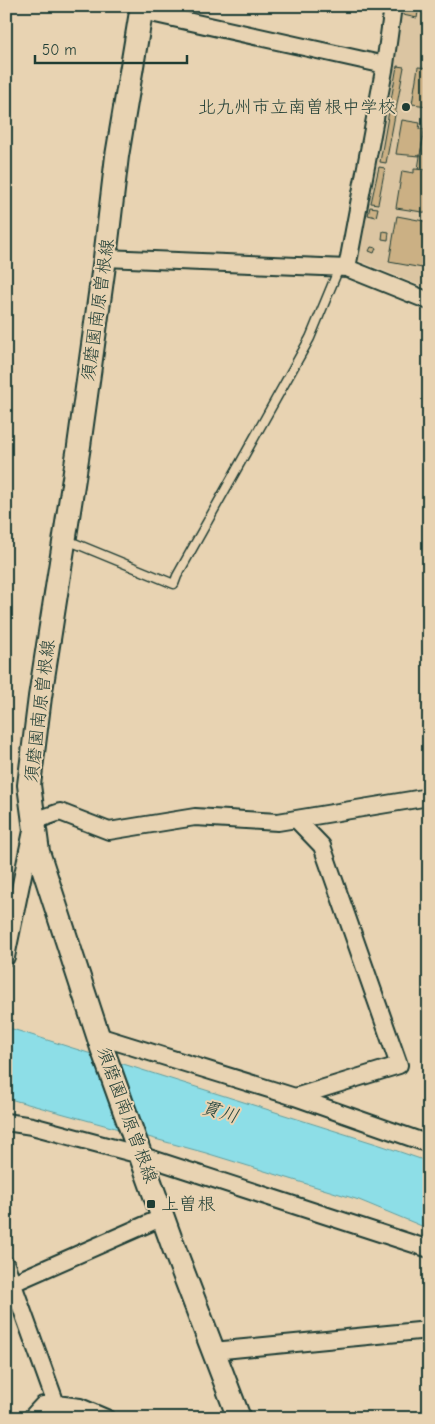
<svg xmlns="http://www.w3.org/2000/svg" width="435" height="1424" viewBox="0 0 435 1424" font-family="'Comic Neue','Klee One',sans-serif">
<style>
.built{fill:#dbc5a2}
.water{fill:#8ddee7;stroke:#619e9f}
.building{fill:#cbb084;stroke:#1f3d34}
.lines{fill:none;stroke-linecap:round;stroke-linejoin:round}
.lane-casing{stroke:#1f3d34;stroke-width:11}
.street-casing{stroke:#1f3d34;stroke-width:20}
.secondary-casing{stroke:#1f3d34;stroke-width:26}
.lane{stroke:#e8d3b2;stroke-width:8}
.street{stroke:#e8d3b2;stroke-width:16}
.secondary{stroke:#e8d3b2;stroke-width:22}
.poi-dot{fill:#1f3d34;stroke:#e8d3b2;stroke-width:2}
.labels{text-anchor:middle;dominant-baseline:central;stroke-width:4;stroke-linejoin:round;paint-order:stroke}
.poi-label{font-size:18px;fill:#1f3d34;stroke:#e8d3b2;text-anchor:end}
.street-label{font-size:18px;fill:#1f3d34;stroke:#e8d3b2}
.water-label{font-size:19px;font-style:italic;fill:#24453d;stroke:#e8d3b2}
</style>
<rect width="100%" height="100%" fill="#e8d3b2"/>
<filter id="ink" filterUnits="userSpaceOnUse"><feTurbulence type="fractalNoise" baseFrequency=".02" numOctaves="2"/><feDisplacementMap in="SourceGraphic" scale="10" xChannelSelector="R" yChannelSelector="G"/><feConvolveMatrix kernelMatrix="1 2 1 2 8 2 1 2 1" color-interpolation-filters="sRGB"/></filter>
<g filter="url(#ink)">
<path class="built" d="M398 6H429V289L355 259Z"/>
<path class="water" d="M6 1027 383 1146 429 1162V1229L359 1200 206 1153 6 1098Z"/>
<path class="building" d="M404 6H419L417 18 403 15Z
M397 66 404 67 386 163 380 162Z
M418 67 429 68V170L418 169 428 106 412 104Z
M402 120 420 123 419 129H425L420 156 396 154Z
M379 167 385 168 378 204 371 203Z
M414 169 429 170V213L396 208 402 171 414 173Z
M370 207 378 208 376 217 368 215Z
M397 216 429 222 428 269 389 262Z
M383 231 389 232 388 240 382 239Z
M371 247 376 248 374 253 369 251Z"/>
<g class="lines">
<g class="lane-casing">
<path id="lane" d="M67 540 174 584 177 576 310 338 339 268"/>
</g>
<g class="street-casing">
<path id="street" d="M142 11 385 65
M105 258 347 268 429 301
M347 268 385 65 393 6
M6 957 34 821 60 812 109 831 195 817 278 822 429 797
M98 1036 295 1097 429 1144
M295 1097 399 1065 322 846 296 819
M6 1122 32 1126 140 1155 429 1249
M6 1265 56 1404
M13 1283 163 1217
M213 1351 429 1330
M31 1418 43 1405 56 1404 80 1407 106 1418"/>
</g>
<g class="secondary-casing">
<path id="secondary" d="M142 6 117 156 105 258 79 446 40 697 29 785 38 852 102 1048 172 1243 239 1418"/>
</g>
<use href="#lane" class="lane"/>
<use href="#street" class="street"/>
<use href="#secondary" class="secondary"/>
</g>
</g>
<g class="poi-dot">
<circle cx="406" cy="107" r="5"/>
<rect x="146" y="1199" width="10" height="10" rx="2.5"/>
</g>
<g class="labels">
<g class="poi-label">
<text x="396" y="107">北九州市立南曽根中学校</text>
<text x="161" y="1204" text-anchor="start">上曽根</text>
</g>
<g class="street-label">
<text transform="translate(98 310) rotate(-82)">須磨園南原曽根線</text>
<text transform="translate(40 711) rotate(-83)">須磨園南原曽根線</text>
<text transform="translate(127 1115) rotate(70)">須磨園南原曽根線</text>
</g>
<g class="water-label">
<text transform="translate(220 1112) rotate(16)">貫川</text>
</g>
</g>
<rect width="435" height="1424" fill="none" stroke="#e8d3b2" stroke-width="25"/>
<rect x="12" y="12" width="410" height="1399" fill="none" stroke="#1f3d34" stroke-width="2" filter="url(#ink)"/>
<path d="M35 55v8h152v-8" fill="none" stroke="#1f3d34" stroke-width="2.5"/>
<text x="42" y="55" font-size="15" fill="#1f3d34" stroke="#e8d3b2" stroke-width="4" paint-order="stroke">50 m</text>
</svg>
